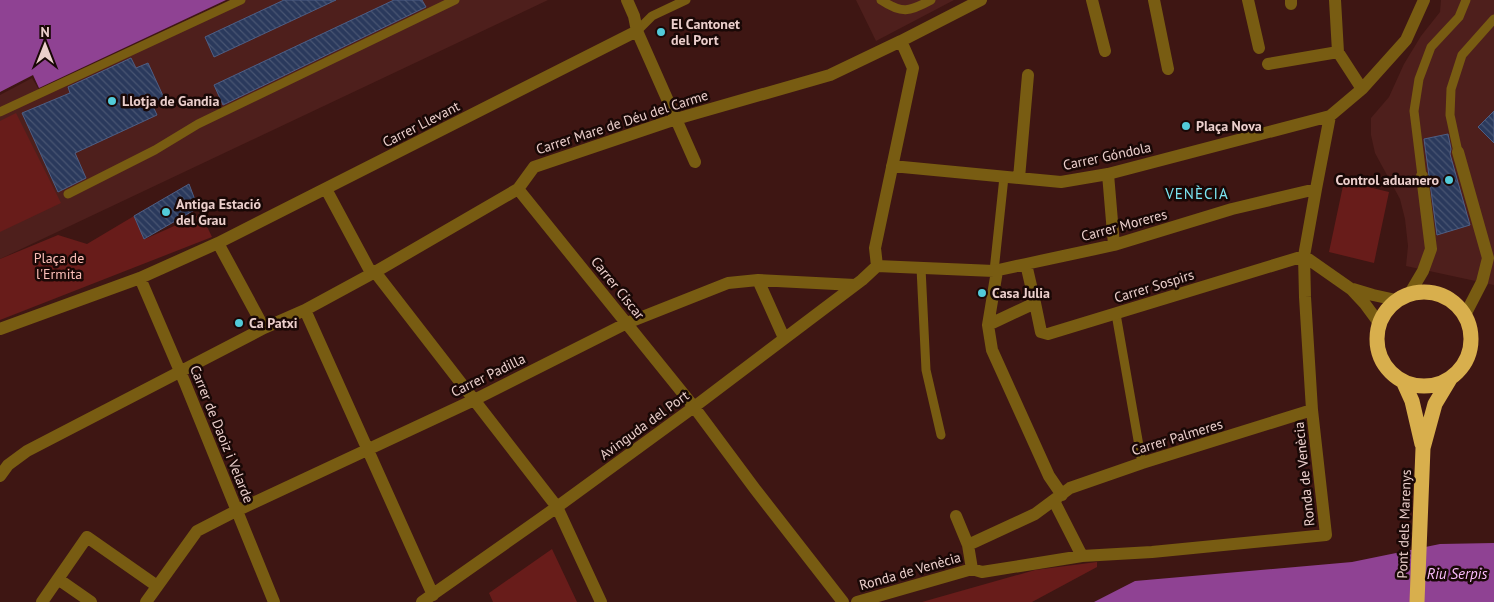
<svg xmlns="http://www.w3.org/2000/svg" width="1494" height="602" viewBox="0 0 1494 602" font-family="'PT Sans',sans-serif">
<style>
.built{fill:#4e1f1c}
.green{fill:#681c1a}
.water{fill:#8f4293}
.building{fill:url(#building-back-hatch);stroke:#4e5e84}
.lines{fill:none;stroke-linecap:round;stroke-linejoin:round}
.lane{stroke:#785c12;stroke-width:9}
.street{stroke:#785c12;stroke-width:12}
.highway{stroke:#d8af4d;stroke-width:15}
.poi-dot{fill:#52cbd9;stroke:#190806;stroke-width:2}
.labels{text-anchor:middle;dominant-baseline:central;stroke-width:5;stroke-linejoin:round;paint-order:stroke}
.poi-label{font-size:14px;font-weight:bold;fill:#ebcfcc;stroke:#190806;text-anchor:start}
.street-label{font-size:14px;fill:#ebcfcc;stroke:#190806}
.park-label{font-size:14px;fill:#fbbeb7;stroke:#190806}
.neighbourhood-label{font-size:15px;letter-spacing:1px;fill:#7ce6f3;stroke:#190806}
.water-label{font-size:15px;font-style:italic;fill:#fabcfb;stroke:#190806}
</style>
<defs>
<pattern id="building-back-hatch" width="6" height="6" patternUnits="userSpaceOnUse" patternTransform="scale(1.25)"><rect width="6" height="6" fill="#2a395c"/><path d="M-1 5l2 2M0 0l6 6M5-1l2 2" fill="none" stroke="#495572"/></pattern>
</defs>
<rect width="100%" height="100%" fill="#3e1613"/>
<path class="built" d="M230 0H548L0 259V95L32 78 39 90Z
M856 0H954L876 41Z
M1441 0H1494V285L1406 266 1408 246 1405 219 1400 199 1375 153 1371 135V118L1389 97 1404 64 1421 36 1440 12Z"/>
<path class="green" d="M16 113 61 203 0 232V121Z
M1344 181 1389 192 1374 263 1329 252Z
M201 214 212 237 0 320V259L58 235 87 244 134 216 145 239Z
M552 549 577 602H493L489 593Z
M1097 562V567L1032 602H922L1035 570Z"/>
<path class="water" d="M0 0H226L39 88 33 75 0 92Z
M1494 543V602H1094L1135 581 1352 562 1440 544Z"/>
<path class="building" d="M284 0H336L214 57 205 37Z
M394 0H422L426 7 223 105 214 85Z
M131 58 136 68 148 63 164 98 152 104 157 115 75 153 86 178 58 192 22 113 70 93 68 87Z
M1494 111V143L1478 127Z
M1448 134 1451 149 1450 154 1470 225 1437 235 1424 139Z
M189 184 198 208 144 239 134 216Z"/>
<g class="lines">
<path class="lane" d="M881 0C902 14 909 12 931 0
M637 31 652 16 686 0
M0 112 241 0
M1458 152 1450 115 1451 89 1462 55 1494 19
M1422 176 1414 111 1419 79 1431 47 1459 17 1466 0
M68 194 155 150 198 124 455 0
M921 268 926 370 941 435
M994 271 1004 177
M1116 314 1142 463"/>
<path class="street" d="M627 0 634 16 637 31 695 162
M1092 0 1105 51
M1154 0 1168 69
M1248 0 1259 48
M1291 0V4
M1335 0 1338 52 1362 89
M1268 64 1338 52
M1458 152 1488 258 1482 282 1465 315
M892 166 1061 182 1108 174 1330 116
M1108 174 1114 245
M1019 178 1028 75
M326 189 369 269 375 272 557 507 601 602
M518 189 694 407 755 489 843 602
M218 243 264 328
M1304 256 1351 289 1365 304 1379 323
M1026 264 1114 245 1232 209 1316 189
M877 266 994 271 1026 264 1035 303 988 325 997 271
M877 266 875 248 913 68 901 41
M140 278 185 383 274 602
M758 280 784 338
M1353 289 1373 295 1396 300
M1410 293 1423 271 1431 249 1422 176
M1035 303 1041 332 1048 334 1304 256
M305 310 433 595
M988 325 992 350 1049 476 1062 495
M0 329 140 278 218 243 637 31
M0 476 8 465 27 451 264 328 305 310 375 272 518 189 534 167 676 119 830 75 901 41 981 0
M1054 501 1082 556
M956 516 968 545 972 569
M968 545 1035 514 1070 488 1142 463 1312 410
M58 579 91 602
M42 602 87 537 157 586
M146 602 197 531 236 511 474 400 627 323 728 283 758 280 855 285
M422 602 557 507 694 407 862 280 877 266
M857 602 972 569 982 572 1082 556 1152 552 1326 535 1312 410 1305 297 1304 256 1316 189 1330 116 1362 89 1406 40 1424 0"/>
<path class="highway" d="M1377 339a47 47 0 1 1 94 0a47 47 0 1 1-94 0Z
M1403 381 1412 401 1422 444
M1417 602 1423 448 1435 404 1450 379"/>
</g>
<g class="poi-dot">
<circle cx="661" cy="32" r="5"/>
<circle cx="112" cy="101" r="5"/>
<circle cx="1186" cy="126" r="5"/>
<circle cx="1449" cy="180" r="5"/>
<circle cx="166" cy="212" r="5"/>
<circle cx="982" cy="293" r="5"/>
<circle cx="239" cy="323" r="5"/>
</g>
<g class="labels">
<g class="poi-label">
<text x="671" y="24">El Cantonet<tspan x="671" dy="16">del Port</tspan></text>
<text x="122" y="101">Llotja de Gandia</text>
<text x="1196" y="126">Plaça Nova</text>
<text x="1439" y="180" text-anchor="end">Control aduanero</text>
<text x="176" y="204">Antiga Estació<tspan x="176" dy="16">del Grau</tspan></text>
<text x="992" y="293">Casa Julia</text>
<text x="249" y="323">Ca Patxi</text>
</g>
<g class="street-label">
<text transform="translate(622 122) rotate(-18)">Carrer Mare de Déu del Carme</text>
<text transform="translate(421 124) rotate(-27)">Carrer Llevant</text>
<text transform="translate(1107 156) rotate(-12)">Carrer Góndola</text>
<text transform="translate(1124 225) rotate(-15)">Carrer Moreres</text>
<text transform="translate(1154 286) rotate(-17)">Carrer Sospirs</text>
<text transform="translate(618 288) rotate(51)">Carrer Císcar</text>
<text transform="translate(488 375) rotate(-26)">Carrer Padilla</text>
<text transform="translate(644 425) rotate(-36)">Avinguda del Port</text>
<text transform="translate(222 434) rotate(68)">Carrer de Daoiz i Velarde</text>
<text transform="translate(1177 437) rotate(-17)">Carrer Palmeres</text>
<text transform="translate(1304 474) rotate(-96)">Ronda de Venècia</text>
<text transform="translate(1404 524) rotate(-88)">Pont dels Marenys</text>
<text transform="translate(910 571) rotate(-16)">Ronda de Venècia</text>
</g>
<g class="park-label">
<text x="59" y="258">Plaça de<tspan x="59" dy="16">l'Ermita</tspan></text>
</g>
<g class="neighbourhood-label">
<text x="1197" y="193">VENÈCIA</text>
</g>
<g class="water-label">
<text x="1457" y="573">Riu Serpis</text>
</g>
</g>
<g transform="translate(45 45)" stroke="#190806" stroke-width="4" paint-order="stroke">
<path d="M0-4L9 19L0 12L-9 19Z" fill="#ebcfcc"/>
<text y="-8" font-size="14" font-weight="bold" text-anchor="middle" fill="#ebcfcc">N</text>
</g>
</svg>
